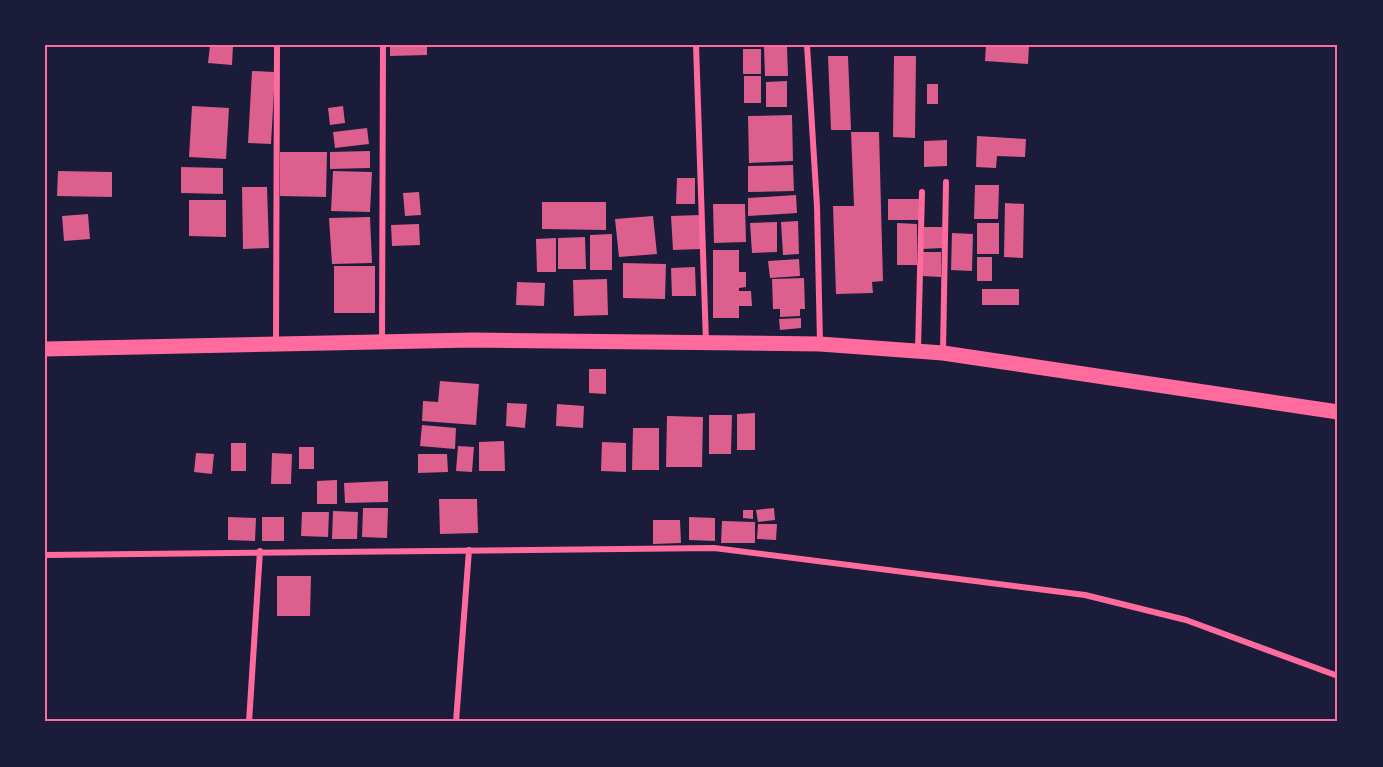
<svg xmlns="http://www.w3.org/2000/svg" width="1383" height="767" viewBox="0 0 1383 767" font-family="'DejaVu Sans',sans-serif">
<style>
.building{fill:#dd5f8e}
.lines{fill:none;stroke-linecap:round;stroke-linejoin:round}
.minor{stroke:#ff6b9d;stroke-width:6}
.primary{stroke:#ff6b9d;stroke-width:15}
.neatline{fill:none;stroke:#ff6b9d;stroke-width:2}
</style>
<rect width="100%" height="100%" fill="#1b1b3a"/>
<path class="building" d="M210 45H233L232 65 208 63Z
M390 45H427V55L390 56Z
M986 45H1029L1028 64 985 61Z
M764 47H787L788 76H765Z
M743 49H761V74H743Z
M828 56H848L851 130H831Z
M894 56H916L915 138 893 137Z
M252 71 275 72 271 144 248 143Z
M744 76H761V103H744Z
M787 81V107H766V82Z
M927 84H938V104H927Z
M192 106 229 108 226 159 189 157Z
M343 106 345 123 330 125 328 108Z
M792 115 793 161 749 163 748 116Z
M367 128 369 144 335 148 333 132Z
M851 132H879L883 281 872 282 873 293 836 294 833 206H854Z
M977 136 1026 139 1025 157 997 156 996 168 976 167Z
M947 140V166L924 167V141Z
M370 151V168L330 169V152Z
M280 152H327L326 197 280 196Z
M793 165 794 191 748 192V166Z
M181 167 223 168V194L181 193Z
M58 171 112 172V197L57 196Z
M333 171 372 172 370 212 331 211Z
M677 178H695V204H676Z
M975 185H999L998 219H974Z
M242 187H267L269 248 243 249Z
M419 192 421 215 405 216 403 193Z
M796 195 797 213 748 216V198Z
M888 199H920V220H888Z
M189 200H226V237L189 236Z
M542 202H606V230L542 229Z
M1005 203 1024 204 1023 258 1004 257Z
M713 204H745L746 242 714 243Z
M88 214 90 239 64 241 62 216Z
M700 215 701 249 673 250 671 216Z
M653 216 657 254 619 257 615 219Z
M370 217 372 263 332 264 329 218Z
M798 221 799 254 783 255 781 222Z
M777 222V252L752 253 750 223Z
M897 223 917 224V265H897Z
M977 223H999V254H977Z
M419 224 420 245 392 246 391 225Z
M921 227H942L943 248 922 249Z
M952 233 973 234 972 271 951 270Z
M612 234V270H590V235Z
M585 237 586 269H558V238Z
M556 238V272H537L536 239Z
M713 250H739V272H746V287L739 288V291H751L752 306H739V318H713Z
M922 252H941V277L922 276Z
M977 257H992V281H977Z
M799 259 800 276 770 278 768 261Z
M623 263 666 264 665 299 623 298Z
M334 266H375V313H334Z
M695 267 696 296H672L671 268Z
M804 278 805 309H800V316L780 317V309H773L772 279Z
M607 279 608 315 574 316 573 280Z
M517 282 545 283 544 306 516 305Z
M982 289H1019V305H982Z
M801 318V328L780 330 779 319Z
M589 369H606V394L589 393Z
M440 381 479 384 476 425 422 421 423 401 438 402Z
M507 403 527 404 525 428 506 426Z
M557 404 584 406 583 428 556 426Z
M755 413V450H737V414Z
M709 415H732L731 454H709Z
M667 416 703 417 702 467H666Z
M422 425 456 428 455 449 420 446Z
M633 428H659V470H632Z
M504 441 505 471H479V442Z
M602 442 626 443V472L601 471Z
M231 443H246V471H231Z
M458 446 474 447 472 472 456 471Z
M299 447H314V469H299Z
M196 453 214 454 212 474 194 472Z
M272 453 292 454 291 484H271Z
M418 454H447L448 472 418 473Z
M337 480V504H317V481Z
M388 481V502L345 503 344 483Z
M439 499H477L478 533 440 534Z
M363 508H388L387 538 362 537Z
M774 508 775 520 758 522 756 510Z
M743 510H753V519L743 518Z
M333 511 358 512 357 539H332Z
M302 512H329L328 537 301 536Z
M228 517 256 518 255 541 228 540Z
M262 517H284V541H262Z
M689 517 715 518V541L689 540Z
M653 520H680L681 543 653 544Z
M722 521 755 522V543H721Z
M758 524H777L776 540 757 539Z
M277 576H311L310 616H277Z"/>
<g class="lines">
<path class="minor" d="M696 45 706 342
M807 45 817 206 820 343
M382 341 383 45
M276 343 277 45
M918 350 922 192
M943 352 946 182
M45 555 714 548 1085 595 1186 620 1338 676
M249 722 260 551
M456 722 469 550"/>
<path class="primary" d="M45 349 473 340 820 344 943 353 1338 412"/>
</g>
<rect width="1383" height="767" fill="none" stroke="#1b1b3a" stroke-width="93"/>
<rect x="46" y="46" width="1290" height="674" class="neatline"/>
</svg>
